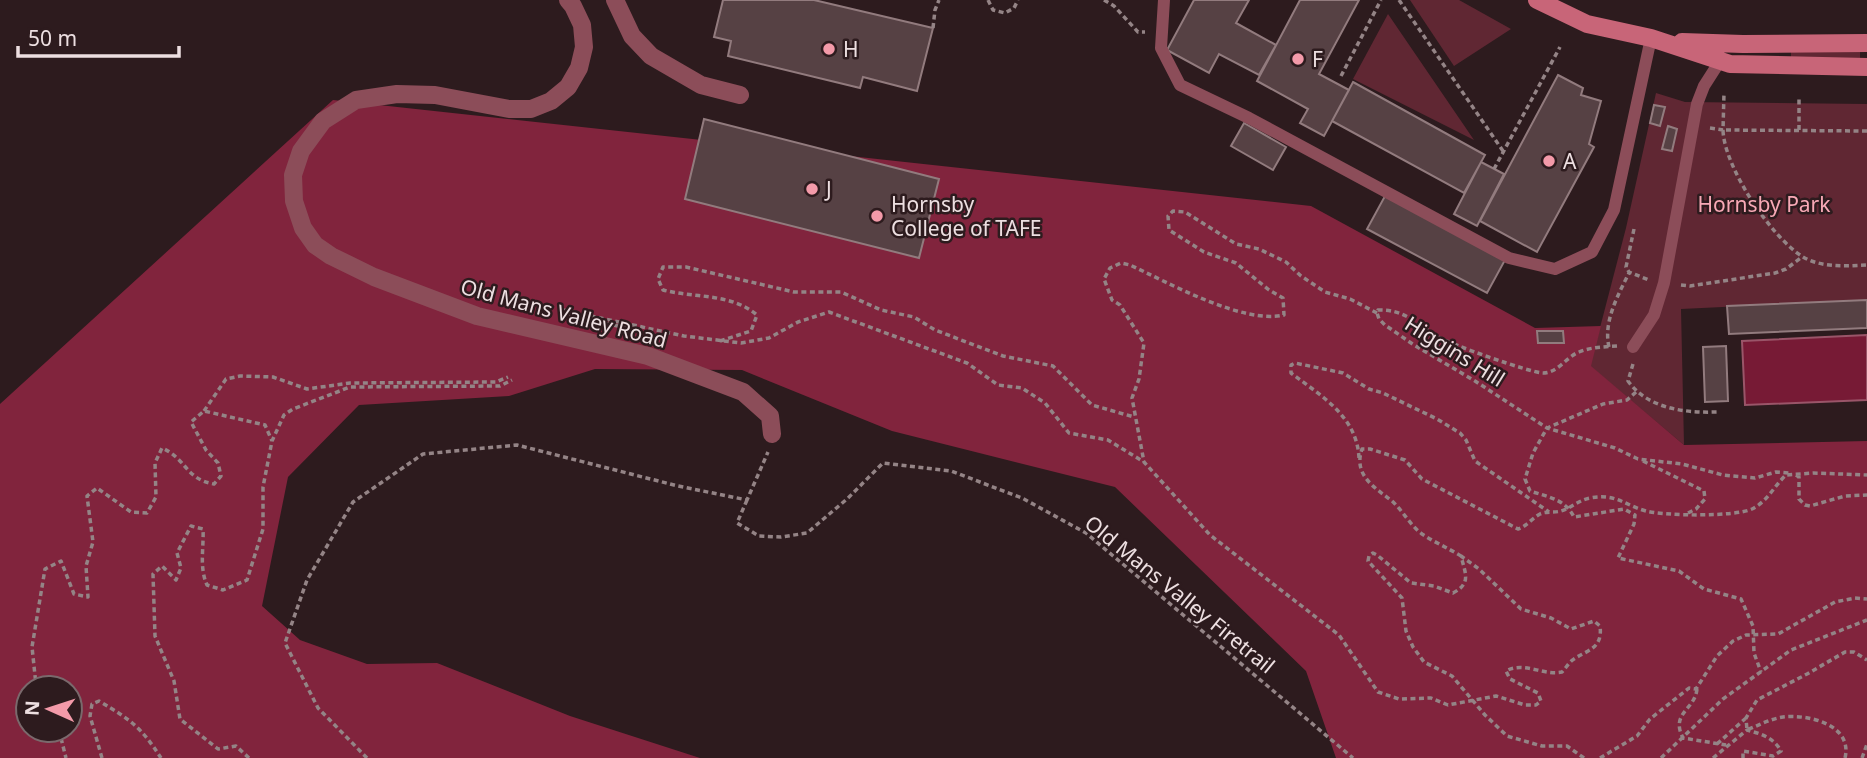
<svg xmlns="http://www.w3.org/2000/svg" width="1867" height="758" viewBox="0 0 1867 758" font-family="'Noto Sans',sans-serif">
<style>
.green{fill:#602733}
.forest{fill:#81243d;fill-rule:evenodd}
.water{fill:#771a35;stroke:#9a5569;stroke-width:2}
.building{fill:#564144;stroke:#927b7e;stroke-width:2}
.lines{fill:none;stroke-linecap:round;stroke-linejoin:round}
.path{stroke:#948486;stroke-width:3.5;stroke-dasharray:5 3.5;stroke-linecap:butt}
.lane{stroke:#8c4d59;stroke-width:12}
.street{stroke:#8c4d59;stroke-width:18}
.secondary{stroke:#c86578;stroke-width:18}
.poi-dot{fill:#f39aa9;stroke:#2d1b1e;stroke-width:2.5}
.labels{text-anchor:middle;dominant-baseline:central;stroke-width:5;stroke-linejoin:round;paint-order:stroke}
.poi-label{font-size:21px;fill:#eddfe1;stroke:#2d1b1e;text-anchor:start}
.park-label{font-size:21px;fill:#f8a9b6;stroke:#2d1b1e}
.street-label{font-size:21px;fill:#eddfe1;stroke:#2d1b1e}
</style>
<rect width="100%" height="100%" fill="#2d1b1e"/>
<path class="green" d="M1410 0H1459L1511 29 1454 66Z
M1388 14 1474 140 1353 79Z
M1791 50 1860 51V61H1791Z
M1656 93 1685 102 1867 104V300L1681 309 1684 445 1590 366 1626 228Z"/>
<path class="forest" d="M333 100 1311 206 1535 328 1601 326 1591 366 1684 445 1867 441V758H1336L1306 671 1115 487 892 431 742 370 595 369 509 396 359 405 288 477 262 606 300 640 367 664 437 663 570 716 700 758H0V404ZM28 688H70V730H28Z"/>
<path class="water" d="M1867 335V400L1745 405 1742 341Z"/>
<path class="building" d="M723 0H814L933 28 917 91 863 77 860 88 728 56 731 41 714 37Z
M1194 0H1249L1236 23 1276 45 1259 75 1219 54 1209 73 1167 50Z
M1300 0H1359L1319 74 1349 90 1324 136 1300 123 1308 109 1257 81Z
M1558 75 1583 88 1581 95 1601 101 1589 144 1594 147 1537 252 1480 221Z
M1353 82 1485 155 1464 193 1332 121Z
M1654 105 1665 107 1660 126 1650 123Z
M704 119 939 179 919 258 685 199Z
M1244 123 1286 147 1273 170 1231 146Z
M1668 126 1677 129 1672 151 1662 149Z
M1481 162 1504 174 1477 226 1454 214Z
M1385 196 1505 260 1487 293 1367 229Z
M1867 300V328L1729 334 1727 306Z
M1537 331H1563L1564 343H1538Z
M1726 346 1728 401 1705 402 1703 347Z"/>
<g class="lines">
<path class="path" d="M988 0 993 10 1005 13 1014 8 1018 0
M1104 0 1114 6 1138 32H1145
M1399 0 1503 151
M933 28 935 10 939 0
M1341 76 1381 0
M1710 128 1723 130 1724 93
M1799 130V96
M1867 131 1723 130C1724 167 1771 237 1803 257 1822 268 1846 266 1867 265
M1494 169 1560 47
M1634 229 1626 267 1629 272 1649 280
M1681 285 1690 286 1775 273 1786 269 1802 257
M563 310 575 312
M561 313 574 316
M1377 313 1350 299 1325 292 1301 276 1286 262 1259 249 1236 244 1185 212 1173 211 1168 216 1169 230 1204 252 1236 263 1269 290 1283 298 1284 315C1244 325 1167 282 1130 265L1121 263 1110 268 1104 279 1112 300 1120 305 1144 343 1139 379 1132 398 1144 462 1210 535 1339 635 1378 692 1399 699 1431 698 1448 705 1496 696 1525 705H1536L1541 701 1538 693 1510 679 1506 671C1523 661 1544 676 1562 672 1566 668 1569 662 1574 659 1587 650 1603 649 1600 626L1594 621 1571 629 1551 618 1521 609 1479 569 1461 556
M582 314 684 336 741 343 769 338 798 322 829 312 967 363 998 385 1022 388 1045 403 1069 433 1108 440 1144 462
M581 318 627 328 632 327
M720 341 751 331 757 315C731 293 694 298 663 290L658 279 663 267H686L794 292H841L881 310 914 317 935 330 1003 356 1053 366 1092 405 1134 417
M1617 346C1604 347 1591 347 1579 352 1566 357 1558 373 1543 373 1531 373 1447 343 1436 336 1417 323 1403 309 1378 310L1377 313 1379 319 1385 325 1414 345 1475 381 1547 428 1615 448 1638 459 1682 464 1723 475 1755 478 1776 472 1789 473
M1609 347C1603 322 1618 295 1629 273
M1633 364 1628 381C1648 409 1685 413 1717 412
M1636 392 1627 400 1603 404 1547 428 1533 453 1525 479 1530 491C1548 497 1565 499 1574 517L1624 509 1635 515 1634 524 1618 558 1679 571 1704 589 1741 599 1753 626 1754 653 1761 672
M204 411 226 379 240 376 273 377 307 389 350 383 496 382 508 377
M1359 458C1357 416 1321 396 1291 373V365L1295 363 1343 373 1369 389 1383 393 1437 419 1460 433 1466 440 1475 461 1549 512
M1643 461 1704 491 1705 499 1696 509 1688 513
M1796 475 1799 477V499L1805 505 1810 506 1845 496 1867 495
M747 500 737 523 759 536 781 537 807 533 847 499 883 463 951 471 1022 498 1086 533 1353 758
M38 688 36 685 32 647 45 569 61 561 74 594 88 597 86 566 93 542 87 496 97 488 131 512 147 513 156 497 155 463 162 448C187 459 185 479 214 484L221 476 218 463 206 450 191 422 204 411 265 425 272 441
M1697 689C1695 710 1670 713 1683 738L1726 745
M59 730 66 758
M1717 744 1746 718
M102 758 90 716 92 704 99 701C131 720 141 727 161 758
M249 758 236 746 218 749 180 719 174 681 155 636 153 574 162 566 176 580 181 568 177 553 191 526 203 529C204 548 199 567 207 585L223 590 247 580 263 529V487L272 441 284 415 293 409 350 387 500 386 512 380
M367 758 318 708 285 643 307 580 353 502 423 454 517 445 678 486 747 500 768 452
M1584 758 1567 746H1542L1507 736 1485 715 1452 676 1424 662 1413 647 1406 631 1402 598 1368 561 1369 556 1373 553 1377 555 1411 583 1434 586 1453 593C1472 583 1465 573 1461 556 1448 548 1434 542 1422 534 1410 525 1403 511 1392 501 1374 487 1353 475 1362 449H1370L1405 460 1422 479 1518 529C1527 526 1531 519 1540 514 1546 511 1554 513 1561 511 1571 508 1579 500 1590 498 1616 493 1624 505 1646 511 1665 516 1735 517 1752 509 1768 501 1774 486 1786 475L1813 473 1867 475
M1600 758 1637 736 1650 719 1689 688 1696 689 1717 656 1733 641 1746 635 1778 634 1835 602 1855 598 1867 599
M1661 758 1723 699 1791 650 1867 620
M1713 758 1747 730C1761 734 1773 737 1781 751L1773 756 1743 751V758
M1845 758C1853 725 1809 714 1783 717 1770 719 1759 725 1747 730L1746 718 1757 700 1807 674 1845 652H1854L1867 660
M1862 758 1867 744"/>
<path class="lane" d="M1164 0 1161 48 1180 85 1249 118 1509 258 1555 269 1592 252 1614 210 1651 38
M1633 347 1654 315 1664 283 1697 104 1704 86 1720 61"/>
<path class="street" d="M568 0 573 6 582 25 584 47 579 68 568 87 551 101 531 109H509L435 95 397 94 356 100 323 121 301 151 293 175 294 201 303 228 315 245 331 256 374 277 477 316 648 356 743 392 770 416 772 434
M615 0 632 36 651 56 701 85 740 95"/>
<path class="secondary" d="M1537 0 1587 24 1651 38 1730 64 1867 67
M1682 42 1743 44 1867 43"/>
</g>
<g class="poi-dot">
<circle cx="829" cy="49" r="7"/>
<circle cx="1298" cy="59" r="7"/>
<circle cx="1549" cy="161" r="7"/>
<circle cx="812" cy="189" r="7"/>
<circle cx="877" cy="216" r="7"/>
</g>
<g class="labels">
<g class="poi-label">
<text x="843" y="49">H</text>
<text x="1312" y="59">F</text>
<text x="1563" y="161">A</text>
<text x="826" y="189">J</text>
<text x="891" y="204">Hornsby<tspan x="891" dy="24">College of TAFE</tspan></text>
</g>
<g class="park-label">
<text x="1764" y="204">Hornsby Park</text>
</g>
<g class="street-label">
<text transform="translate(564 313) rotate(15)">Old Mans Valley Road</text>
<text transform="translate(1455 351) rotate(32)">Higgins Hill</text>
<text transform="translate(1180 594) rotate(39)">Old Mans Valley Firetrail</text>
</g>
</g>
<g transform="translate(49 709) rotate(273)"><circle r="33" fill="#2d1b1e" stroke="#7a696c" stroke-width="2"/>
<path d="M0-5L12 26L0 18L-12 26Z" fill="#f39aa9"/>
<text y="-10" font-size="19" font-weight="bold" text-anchor="middle" fill="#eddfe1">N</text>
</g>
<path d="M18 46v10h161v-10" fill="none" stroke="#eddfe1" stroke-width="3.5"/>
<text x="28" y="46" font-size="21" fill="#eddfe1" stroke="#2d1b1e" stroke-width="5" paint-order="stroke">50 m</text>
</svg>
